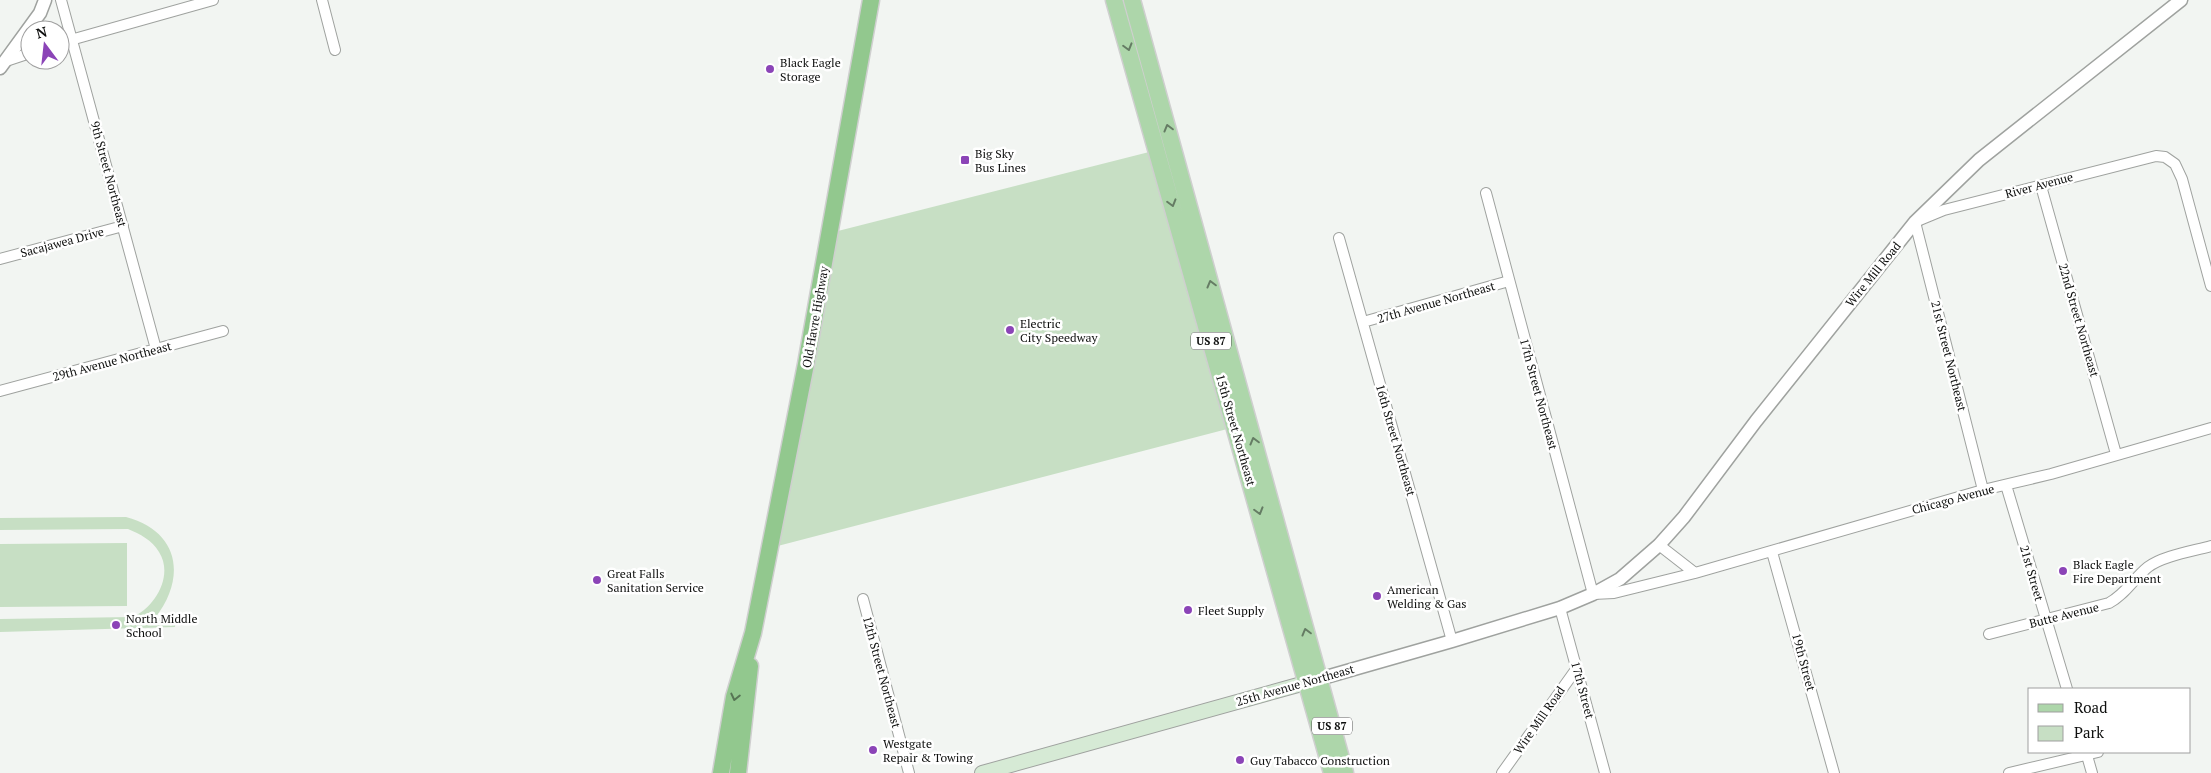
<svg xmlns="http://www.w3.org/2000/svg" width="2211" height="773" viewBox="0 0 2211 773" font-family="'PT Serif',serif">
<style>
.green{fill:#c7dfc4}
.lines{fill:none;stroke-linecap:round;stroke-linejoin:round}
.minor-casing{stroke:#9fa29f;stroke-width:12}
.tertiary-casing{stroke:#9fa29f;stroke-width:15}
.secondary-casing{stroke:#9fa29f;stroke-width:16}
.primary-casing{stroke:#cfcfcf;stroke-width:19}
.trunk-casing{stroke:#cfcfcf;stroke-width:19}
.minor{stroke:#fff;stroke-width:10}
.tertiary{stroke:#fff;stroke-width:12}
.secondary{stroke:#d6ead5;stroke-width:14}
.primary{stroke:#add6aa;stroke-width:16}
.trunk{stroke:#92c88e;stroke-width:16}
.oneway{stroke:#657c64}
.oneway2{stroke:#577554}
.poi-dot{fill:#8b44b7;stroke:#fff;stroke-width:2}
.labels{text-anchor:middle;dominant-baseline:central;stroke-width:5;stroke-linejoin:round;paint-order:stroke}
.shield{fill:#fff;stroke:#565756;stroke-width:1}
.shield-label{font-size:11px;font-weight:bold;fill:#0e0f0e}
.poi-label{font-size:12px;fill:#0e0f0e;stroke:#fff;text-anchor:start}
.street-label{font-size:12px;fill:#0e0f0e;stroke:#fff}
</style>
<rect width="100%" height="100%" fill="#f2f5f2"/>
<path class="green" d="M1157 150 1235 427 770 548 830 233Z
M126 517C179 531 187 577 155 618H175V627L0 632V619L132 617C155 608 174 575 159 552 152 540 140 534 128 529L0 530V518Z
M127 543V606L0 607V544Z"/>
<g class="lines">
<g class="minor-casing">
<path id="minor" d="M61 0 156 349
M322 0 335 50
M60 43 213 0
M6 61 30 53
M2041 186 2116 454
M1486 193 1593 594 1614 593 1695 573 1983 490 2051 474 2211 428
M1339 238 1452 641
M0 259 123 226
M1363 322 1509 281
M0 391 223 331
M2006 485 2067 689
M1983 490 1915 222 1944 210 2156 156 2165 157 2175 164 2182 179 2211 286
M1659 545 1695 573
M1772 552 1834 773
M863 599 909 773
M1560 608 1605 773
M1989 634 2109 603C2126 594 2134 578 2148 567 2162 556 2193 551 2211 546
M2086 752 2092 773
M1502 773 1577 668
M2009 773 2098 752"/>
</g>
<g class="tertiary-casing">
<path id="tertiary" d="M0 68 40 13 45 0
M1319 679 1452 641 1560 608 1593 594 1620 579 1659 545 1684 517 1756 421 1915 222 1979 160 2181 0"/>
</g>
<g class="secondary-casing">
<path id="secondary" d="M982 773 1316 680"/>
</g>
<g class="primary-casing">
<path id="primary" d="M1114 0 1332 773
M1132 0 1345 773"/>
</g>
<g class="trunk-casing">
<path id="trunk" d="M721 773 734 697 753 633 806 364 871 0
M738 773 750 666"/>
</g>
<use href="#minor" class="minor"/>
<use href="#tertiary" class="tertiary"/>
<use href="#secondary" class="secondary"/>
<use href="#primary" class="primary"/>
<use href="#trunk" class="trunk"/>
</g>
<defs><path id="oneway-chevron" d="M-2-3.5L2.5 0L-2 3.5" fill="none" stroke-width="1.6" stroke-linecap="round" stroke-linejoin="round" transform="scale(1.25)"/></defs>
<g class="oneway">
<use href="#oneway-chevron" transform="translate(1128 47) rotate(74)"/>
<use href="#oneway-chevron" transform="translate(1168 128) rotate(-105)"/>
<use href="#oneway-chevron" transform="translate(1172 203) rotate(74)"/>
<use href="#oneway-chevron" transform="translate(1211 284) rotate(-105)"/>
<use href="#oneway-chevron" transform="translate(1254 441) rotate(-105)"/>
<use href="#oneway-chevron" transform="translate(1259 511) rotate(74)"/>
<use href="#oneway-chevron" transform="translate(1306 632) rotate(-105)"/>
</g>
<use class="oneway2" href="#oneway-chevron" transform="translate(735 697) rotate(103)"/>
<g class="poi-dot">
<circle cx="770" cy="69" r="5"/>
<rect x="960" y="155" width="10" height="10" rx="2.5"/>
<circle cx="1010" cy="330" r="5"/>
<circle cx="2063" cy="571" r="5"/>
<circle cx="597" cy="580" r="5"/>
<circle cx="1377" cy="596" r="5"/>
<circle cx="1188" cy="610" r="5"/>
<circle cx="116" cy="625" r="5"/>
<circle cx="873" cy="750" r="5"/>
<circle cx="1240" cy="760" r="5"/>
</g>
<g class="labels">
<g class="shield">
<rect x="1191" y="332.5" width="40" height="17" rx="4"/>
<rect x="1312" y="717.5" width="40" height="17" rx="4"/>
</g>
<g class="shield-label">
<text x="1211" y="341">US 87</text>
<text x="1332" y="726">US 87</text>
</g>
<g class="poi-label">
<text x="780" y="62">Black Eagle<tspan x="780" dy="14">Storage</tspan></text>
<text x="975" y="153">Big Sky<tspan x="975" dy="14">Bus Lines</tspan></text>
<text x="1020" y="323">Electric<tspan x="1020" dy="14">City Speedway</tspan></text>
<text x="2073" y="564">Black Eagle<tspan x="2073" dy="14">Fire Department</tspan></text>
<text x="607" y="573">Great Falls<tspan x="607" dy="14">Sanitation Service</tspan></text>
<text x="1387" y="589">American<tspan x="1387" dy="14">Welding &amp; Gas</tspan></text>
<text x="1198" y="610">Fleet Supply</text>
<text x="126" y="618">North Middle<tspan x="126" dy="14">School</tspan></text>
<text x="883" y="743">Westgate<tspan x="883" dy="14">Repair &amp; Towing</tspan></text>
<text x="1250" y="760">Guy Tabacco Construction</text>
</g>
<g class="street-label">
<text transform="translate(109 174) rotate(75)">9th Street Northeast</text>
<text transform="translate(2039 185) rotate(-15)">River Avenue</text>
<text transform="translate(62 242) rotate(-15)">Sacajawea Drive</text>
<text transform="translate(1873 274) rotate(-51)">Wire Mill Road</text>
<text transform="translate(1436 302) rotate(-16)">27th Avenue Northeast</text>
<text transform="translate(815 317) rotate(-80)">Old Havre Highway</text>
<text transform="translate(2079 320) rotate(74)">22nd Street Northeast</text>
<text transform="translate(1949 356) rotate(76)">21st Street Northeast</text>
<text transform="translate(112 361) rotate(-15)">29th Avenue Northeast</text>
<text transform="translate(1539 394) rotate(75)">17th Street Northeast</text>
<text transform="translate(1236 430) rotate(74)">15th Street Northeast</text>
<text transform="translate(1396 440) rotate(74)">16th Street Northeast</text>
<text transform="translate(1953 499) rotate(-15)">Chicago Avenue</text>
<text transform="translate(2032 573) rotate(74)">21st Street</text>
<text transform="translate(2064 615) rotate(-14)">Butte Avenue</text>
<text transform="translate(1804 662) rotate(75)">19th Street</text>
<text transform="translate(882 672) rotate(75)">12th Street Northeast</text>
<text transform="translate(1295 685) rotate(-16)">25th Avenue Northeast</text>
<text transform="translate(1583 690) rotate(75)">17th Street</text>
<text transform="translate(1539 720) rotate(-55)">Wire Mill Road</text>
</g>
</g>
<rect x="2028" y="688" width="162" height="65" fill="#ffffff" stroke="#9f9f9f"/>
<rect x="2038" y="704" width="25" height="8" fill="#add6aa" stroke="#9f9f9f"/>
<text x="2074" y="713" font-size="15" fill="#0e0f0e">Road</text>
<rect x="2038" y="726" width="25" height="15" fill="#c7dfc4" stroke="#9f9f9f"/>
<text x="2074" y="738" font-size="15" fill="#0e0f0e">Park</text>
<g transform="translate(45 45) rotate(345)"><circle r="24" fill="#ffffff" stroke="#9f9f9f"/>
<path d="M0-4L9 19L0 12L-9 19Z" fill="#8b44b7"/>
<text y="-8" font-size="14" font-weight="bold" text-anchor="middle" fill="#0e0f0e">N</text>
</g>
</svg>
